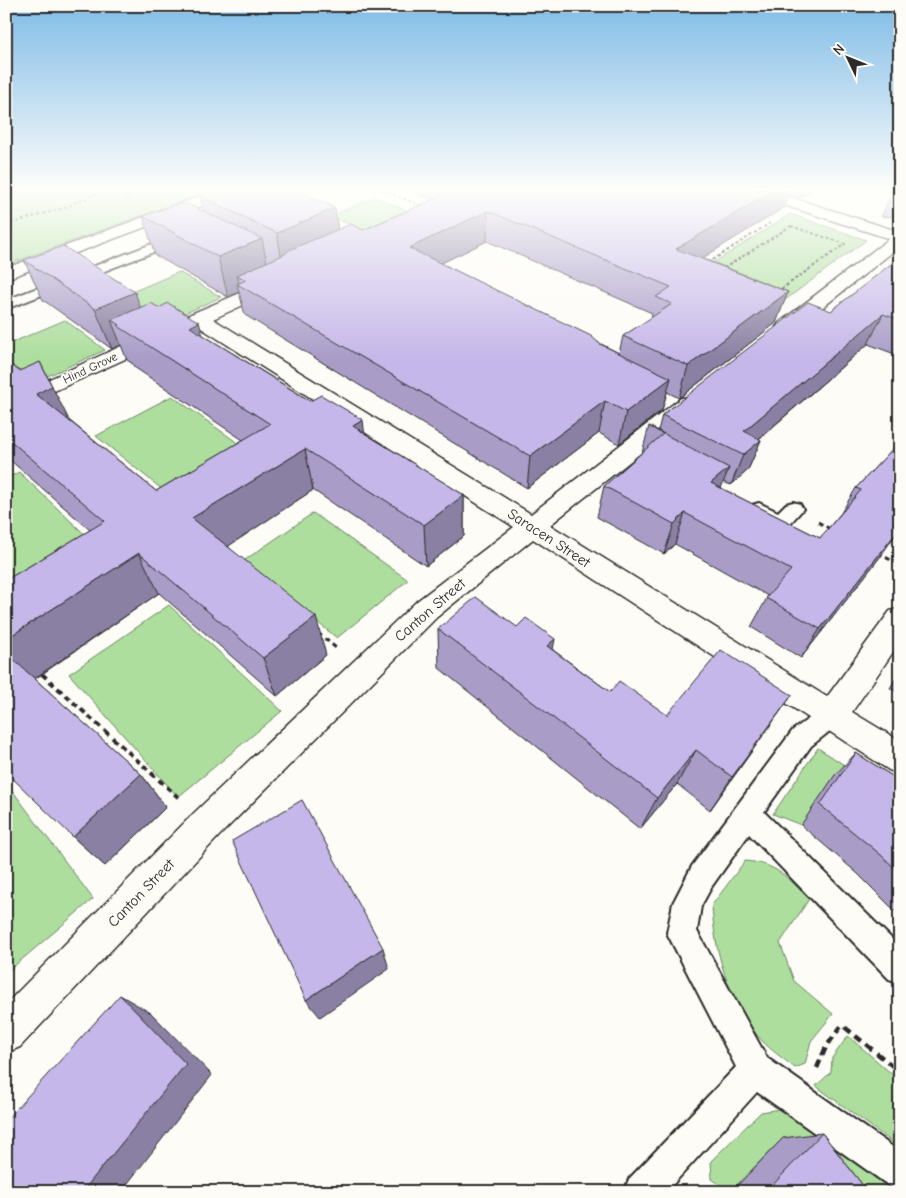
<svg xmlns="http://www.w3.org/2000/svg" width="906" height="1198" viewBox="0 0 906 1198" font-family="'Comic Neue',sans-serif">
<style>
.green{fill:#adde9e;stroke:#6c8464}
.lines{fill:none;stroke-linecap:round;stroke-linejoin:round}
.service-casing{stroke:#2b2b2b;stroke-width:4}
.minor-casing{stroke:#2b2b2b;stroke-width:3}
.tertiary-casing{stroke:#2b2b2b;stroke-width:3}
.path-far3{stroke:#2b2b2b;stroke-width:2;stroke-dasharray:3 2.5;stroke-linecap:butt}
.path-far2{stroke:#2b2b2b;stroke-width:3;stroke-dasharray:5 4;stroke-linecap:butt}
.path-far1{stroke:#2b2b2b;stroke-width:4;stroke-dasharray:6 4.5;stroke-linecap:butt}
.path{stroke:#2b2b2b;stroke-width:4.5;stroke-dasharray:8 5.5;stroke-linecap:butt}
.service{fill:#fdfcf7;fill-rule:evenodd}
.minor{fill:#fdfcf7;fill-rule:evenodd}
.tertiary{fill:#fdfcf7;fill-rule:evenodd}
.wall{fill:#a99dc8;stroke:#2b2b2b;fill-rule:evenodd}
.shaded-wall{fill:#8a80a3;stroke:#2b2b2b}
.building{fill:#c5b7e9;stroke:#2b2b2b}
.labels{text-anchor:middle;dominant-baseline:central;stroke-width:4;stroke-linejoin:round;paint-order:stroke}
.far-street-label{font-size:12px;fill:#2b2b2b;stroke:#fdfcf7}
.street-label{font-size:15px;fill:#2b2b2b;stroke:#fdfcf7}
</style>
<rect width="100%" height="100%" fill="#fdfcf7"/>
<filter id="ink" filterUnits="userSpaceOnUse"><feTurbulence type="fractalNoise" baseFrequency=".02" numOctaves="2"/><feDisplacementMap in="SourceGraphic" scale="10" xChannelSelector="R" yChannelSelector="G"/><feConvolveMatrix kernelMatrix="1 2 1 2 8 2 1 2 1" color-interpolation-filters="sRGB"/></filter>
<g filter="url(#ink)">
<path class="green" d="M6 190H212L6 265Z
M375 197 419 216 374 236 331 216Z
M790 214 866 240 777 306 696 274Z
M179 272 221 297 159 325 118 298Z
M65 320 105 350 32 383 6 362V345Z
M172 396 256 456 179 503 96 436Z
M19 472 99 548 6 604V479Z
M313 513 408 580 337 638 242 562Z
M169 605 282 711 178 797 69 674Z
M818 748 900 801 801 825 773 814Z
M6 782 93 899 6 973Z
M745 861C776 863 788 878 809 899L780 943 794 981 833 1014 811 1041 805 1064 795 1068C783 1058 767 1048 757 1035 728 999 714 950 712 905Z
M848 1036 900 1081V1148L816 1086 831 1072 832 1058Z
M780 1109 795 1114 897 1192H824L783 1138 730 1192 712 1179 711 1161 761 1112Z"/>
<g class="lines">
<g class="service-casing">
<path id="service" d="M178 234 184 238 182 241 6 309V300Z
M793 502 800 504 803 509 787 527 780 529 752 515 749 510 752 505 759 503 778 512 786 504Z
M831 705 840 709 843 716 840 723 811 746 764 812 900 947V983L889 979 749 834 712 886 701 906 697 931 767 1058 900 1152V1190L888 1185 757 1092 666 1192H624L629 1179 736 1067 667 933 673 903 692 866 793 730 822 709Z"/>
</g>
<g class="minor-casing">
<path id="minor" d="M217 190H239L237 193 6 279V268Z
M900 233V246L793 331 786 333 779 331 776 327 779 323 894 235Z
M276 278 282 279 285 283 282 287 213 319 531 514 681 398 689 397 697 398 700 403 697 408 550 525 827 697 890 611 900 608V642L852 712 900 741V774L889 770 533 539 437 617 219 836 20 1047 6 1053V1004L195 812 417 601 514 527 198 326 6 413V399L191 314Z"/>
</g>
<g class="tertiary-casing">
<path id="tertiary" d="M744 190H768L900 232V242L746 193Z"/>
</g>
<path class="path-far3" d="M116 190 131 200
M383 190 422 206
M6 225 63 208 106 190
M791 226 845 244 777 292 721 270Z
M708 263 770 223"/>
<path class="path-far2" d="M818 522 830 529
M878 553 900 565
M318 633 336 648"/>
<path class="path-far1" d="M42 674 179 798"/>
<path class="path" d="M817 1068 826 1047 842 1025 900 1072"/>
<use href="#service" class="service"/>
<use href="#minor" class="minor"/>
<use href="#tertiary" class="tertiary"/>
</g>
<path class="wall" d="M207 190H298L338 230H363L432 200 409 190H812L799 198 789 195 785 207 702 258 788 292 776 323 679 398 667 392 662 410 619 444 599 433 527 488 245 315 239 292 228 297 155 255 143 216 204 211 200 196 207 193ZM487 241 652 313 651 318 623 336 619 353 441 263Z
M900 190V216L881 217 892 193Z
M900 257V356L868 344 759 439 761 440 748 470 731 485 723 482 721 488 820 538 841 513 856 488 900 441V521L896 525 880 557 801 658 751 627 768 596 675 544 664 554 597 517 604 486 642 453 649 426 658 431 662 415 831 311Z
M24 260 140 307 203 335 464 495V536L426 566 313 490 228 546 326 655 277 696 159 593 35 679 141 774 166 807 105 866 73 837 6 580 90 530 10 460 6 462V363L70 421 156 491 243 440 134 367 133 364 127 360 121 345 112 349 43 300Z
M517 627 553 650 610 692 667 715 792 695 710 810 677 784 640 829 439 668 438 629Z
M900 672V694L890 688Z
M856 753 900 781V916L857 873 801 825 835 775Z
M822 1133 868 1192H731L783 1138Z"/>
<path class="shaded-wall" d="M775 190H790L785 207 669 279 676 249Z
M802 190H812L799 198Z
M335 208 340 246 284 272 277 233Z
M488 211 487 241 411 278 409 248Z
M262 239 270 278 246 280 237 275 240 286 237 284 239 292 228 297 218 257Z
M135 292 149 332 120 325 111 320 121 345 112 349 95 309Z
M788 292 776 323 679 398 688 366Z
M883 314 868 344 741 454 744 431Z
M199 322 211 363 190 327Z
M40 362 73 428 36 394Z
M671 378 662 410 619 444 626 412Z
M605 401 599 433 527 488 530 456Z
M363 420 368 462 353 426Z
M761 440 748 470 731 485 743 455Z
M305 449 313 490 209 559 192 518Z
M6 453 10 460 6 462Z
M729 468 717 498 711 483Z
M464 495V536L426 566 424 525Z
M685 513 675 544 664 554 674 524Z
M900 515V521L872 553 893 523Z
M900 528 880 557 801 658 820 629Z
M139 553 159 593 29 682 6 656V639Z
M316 617 326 655 277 696 263 658Z
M555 639 548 677 547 646Z
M792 695 766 731 710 810 732 777Z
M696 750 677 784 640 829 657 798Z
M141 774 166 807 105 866 73 837Z
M383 948 389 969 320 1017 306 1000Z
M120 995 151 1013 212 1075 121 1192H82Z"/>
<path class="building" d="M210 190H298L335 208 277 233 200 196 212 191Z
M455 190H775L676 249 788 292 688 366 623 336 672 304 656 297 671 287 488 211 409 248 591 336 600 344 671 378 626 412 605 401 530 456 237 284 246 280 237 275 285 254 289 250 351 224 363 230Z
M895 190H900V193H892Z
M177 204H188L262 239 218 257 143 216Z
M63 246 135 292 95 309 24 260Z
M900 257V320L883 314 744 431 761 440 743 455 662 415 808 302 831 311Z
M151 303 159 308 168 303 199 322 190 327 310 401 321 395 363 420 353 426 464 495 424 525 305 449 192 518 316 617 263 658 139 553 6 639V580L105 521 6 437V363H9L19 371 40 362 52 386 36 394 156 491 270 424 118 326 120 325 111 320Z
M649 426 729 468 711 483 820 538 861 490 856 488 900 441V515L893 523 900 527V528L820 629 766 598 791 570 685 513 674 524 604 486 663 434Z
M476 597 517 627 526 618 555 639 547 646 610 692 619 681 667 715 721 650 792 695 732 777 696 750 657 798 438 629Z
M6 653 141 774 73 837 6 772Z
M856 753 900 781V873L881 855 820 805Z
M302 800 383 948 306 1000 232 841Z
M120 995 186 1064 82 1192H6V1120Z
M822 1133 868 1192H766Z"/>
</g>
<linearGradient id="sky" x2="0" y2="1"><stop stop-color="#80bce7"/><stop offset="0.53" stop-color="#fefefb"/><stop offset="1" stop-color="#fefefb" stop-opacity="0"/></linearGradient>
<rect width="906" height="358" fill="url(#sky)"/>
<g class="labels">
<g class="far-street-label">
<text transform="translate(90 368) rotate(-25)">Hind Grove</text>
</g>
<g class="street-label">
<text transform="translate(549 538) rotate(33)">Saracen Street</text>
<text transform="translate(430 610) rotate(-41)">Canton Street</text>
<text transform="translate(141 893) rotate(-46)">Canton Street</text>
</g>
</g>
<rect width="906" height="1198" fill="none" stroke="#fdfcf7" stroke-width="25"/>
<rect x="12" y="12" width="881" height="1173" fill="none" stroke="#2b2b2b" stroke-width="2" filter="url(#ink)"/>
<g transform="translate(848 58) rotate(313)" stroke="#fdfcf7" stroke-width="4" paint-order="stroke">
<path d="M0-4L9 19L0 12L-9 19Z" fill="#2b2b2b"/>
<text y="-8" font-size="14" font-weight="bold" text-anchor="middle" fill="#2b2b2b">N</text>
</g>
</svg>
